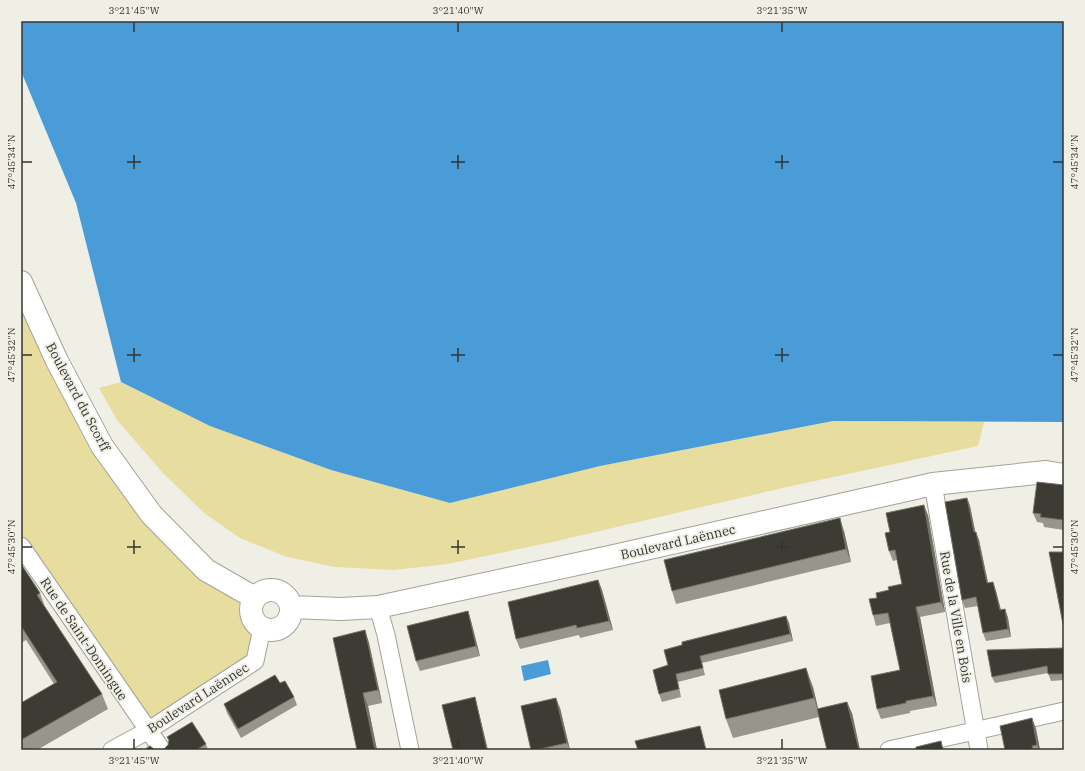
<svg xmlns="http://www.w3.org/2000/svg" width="1085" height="771" viewBox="0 0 1085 771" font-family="'IBM Plex Serif',serif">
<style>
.green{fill:#e6dd9f}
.water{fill:#499cd8}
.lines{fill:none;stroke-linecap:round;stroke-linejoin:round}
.minor-casing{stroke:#a3a299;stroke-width:19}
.secondary-casing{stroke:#a3a299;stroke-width:24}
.minor{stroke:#fff;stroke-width:17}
.secondary{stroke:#fff;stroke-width:22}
.wall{fill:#96968c}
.shaded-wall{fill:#737269}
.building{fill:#3d3c34;stroke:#737269}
.ticks{fill:none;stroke:#343430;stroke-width:1.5}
.labels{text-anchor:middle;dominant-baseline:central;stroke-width:4;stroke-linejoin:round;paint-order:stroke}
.street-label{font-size:13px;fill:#343430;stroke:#f0efe5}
.neatline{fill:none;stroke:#343430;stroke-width:1.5}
.ticks-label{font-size:10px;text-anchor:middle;fill:#343430}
</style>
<rect width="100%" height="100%" fill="#f0efe5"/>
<path class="green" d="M21 282 102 446 251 606C251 617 254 622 262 628L255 661 149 730 21 546Z
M121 382 210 426 331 470 450 503 600 466 833 421 984 422 978 446 787 487 557 541 448 564 393 570 335 567 287 557 240 538 204 513 163 473 117 420 99 388Z"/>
<path class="water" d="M21 21H1064V422L833 421 600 466 450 503 331 470 210 426 121 382 76 203 21 71Z
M548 660 551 674 524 681 521 666Z"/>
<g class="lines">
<g class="minor-casing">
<path id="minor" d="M933 484 979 750
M21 546 162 750
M378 607 386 635 410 750
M112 750 149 730 255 661 262 628
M889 750 1064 711"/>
</g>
<g class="secondary-casing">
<path id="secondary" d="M21 282 57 361 102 446 151 514 206 570 255 598
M251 610a20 20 0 1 1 40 0a20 20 0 1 1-40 0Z
M292 607 341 609 378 607 614 556 933 484 1046 472 1064 475"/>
</g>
<use href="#minor" class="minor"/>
<use href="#secondary" class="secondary"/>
</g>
<path class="wall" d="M1064 485V530L1044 527 1043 523 1037 522 1033 513Z
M967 498 970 506 975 532 979 540 988 583 996 591 1001 610 1005 609 1008 618 1011 637 986 641 983 633 978 606 965 608 962 600Z
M928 515 945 612 920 617 937 706 910 711V713L881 719 877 709 900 670 890 623 876 626 873 615 877 598 902 584 897 560 893 561 889 551 890 532Z
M844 531 851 562 676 604 672 591Z
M21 564 40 593 45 607 102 694 108 709 37 750H21V703L54 684 26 640 21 643Z
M598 580 602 590 613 630 580 638 579 635 520 649 516 639Z
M468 611 471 621 480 656 420 671 416 661Z
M786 616 789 623 793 641 702 663 705 675 678 682 681 697 662 702 659 694 668 665 682 645Z
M365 630 369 643 382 703 368 706 377 750H357Z
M1064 648V680L1051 681 1048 673 995 683 992 677Z
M813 687 818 708 852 713 860 750H827L819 717 733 738 726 719Z
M294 697 297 705 241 738 227 713 224 704Z
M560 708 570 750H531Z
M1032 718 1036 729 1040 750H1005Z
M206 744 208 750H161L164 749Z"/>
<path class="shaded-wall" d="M967 498 970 506 977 540 974 532Z
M924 505 928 515 945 612 941 602Z
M840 518 844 531 851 562 846 549Z
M976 532 979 540 990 592 987 583Z
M598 580 602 590 613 630 609 621Z
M993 582 996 591 1003 619 1000 610Z
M916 607 920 617 937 706 933 696Z
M1005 609 1008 618 1011 637 1008 629Z
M468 611 471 621 480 656 476 646Z
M786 616 789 623 793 641 790 634Z
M365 630 369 643 382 703 378 690Z
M806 668 813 687 820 717 814 698Z
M363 693 368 706 377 750H375Z
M475 697 477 705 488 750H487Z
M556 698 560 708 570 750 567 743Z
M847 702 852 713 860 750H859Z
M1032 718 1036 729 1040 750H1039L1037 745Z"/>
<path class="building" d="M1037 482 1064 485V520L1040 517 1041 514 1033 513Z
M967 498 974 532H976L987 583 993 582 1000 610 1005 609 1008 629 983 633 976 597 962 600 945 502Z
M924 505 941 602 916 607 933 696 906 701V703L877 709 871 676 900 670 888 613 873 615 869 599 877 598 876 593 889 590 888 587 902 584 895 550 889 551 885 533 890 532 886 513Z
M840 518 846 549 672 591 664 560Z
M1049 552H1064V623L1063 624Z
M21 564 40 593 37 595 102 694 21 740V703L57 682 21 626Z
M598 580 609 621 577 628 576 625 516 639 508 602Z
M468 611 476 646 416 661 407 626Z
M786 616 790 634 700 656 703 668 676 674 679 689 659 694 653 670 668 665 664 650 682 645V642Z
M365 630 378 690 363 693 375 750H357L333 638Z
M1064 648V674H1048L1047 666 992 677 987 650Z
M806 668 814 698 726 719 719 690Z
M275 675 280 683 285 681 294 697 238 729 224 704Z
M475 697 487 750H453L442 705Z
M556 698 567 743 535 750H531L521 706Z
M847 702 859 750H827L817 709Z
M1032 718 1037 745 1032 746 1033 750H1005L1000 726Z
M192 722 206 744 196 750H161L164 749 168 745 169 740 167 737Z
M700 726 706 750H638L635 741Z
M941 741 943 750H916V747Z
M150 746 155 750H144Z"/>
<path class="ticks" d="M134 22V32M458 22V32M782 22V32M134 155V169M458 155V169M782 155V169M22 162H32M127 162H141M451 162H465M775 162H789M1053 162H1063M134 348V362M458 348V362M782 348V362M22 355H32M127 355H141M451 355H465M775 355H789M1053 355H1063M134 540V554M458 540V554M782 540V554M22 547H32M127 547H141M451 547H465M775 547H789M1053 547H1063M134 739V749M458 739V749M782 739V749"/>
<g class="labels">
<g class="street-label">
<text transform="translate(78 397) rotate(62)">Boulevard du Scorff</text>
<text transform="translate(678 542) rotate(-13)">Boulevard Laënnec</text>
<text transform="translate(956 617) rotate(80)">Rue de la Ville en Bois</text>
<text transform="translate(84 639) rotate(56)">Rue de Saint-Domingue</text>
<text transform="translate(198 698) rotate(-33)">Boulevard Laënnec</text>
</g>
</g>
<rect width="1085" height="771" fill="none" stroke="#f0efe5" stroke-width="44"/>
<rect x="22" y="22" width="1041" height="727" class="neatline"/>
<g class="ticks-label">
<text x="134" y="14">3°21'45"W</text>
<text x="458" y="14">3°21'40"W</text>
<text x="782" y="14">3°21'35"W</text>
<text transform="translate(11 162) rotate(-90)" y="4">47°45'34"N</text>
<text transform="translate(1074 162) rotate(-90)" y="4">47°45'34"N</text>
<text transform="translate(11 355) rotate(-90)" y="4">47°45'32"N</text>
<text transform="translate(1074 355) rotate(-90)" y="4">47°45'32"N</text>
<text transform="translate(11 547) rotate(-90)" y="4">47°45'30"N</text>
<text transform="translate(1074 547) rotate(-90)" y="4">47°45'30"N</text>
<text x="134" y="764">3°21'45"W</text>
<text x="458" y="764">3°21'40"W</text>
<text x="782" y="764">3°21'35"W</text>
</g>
</svg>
